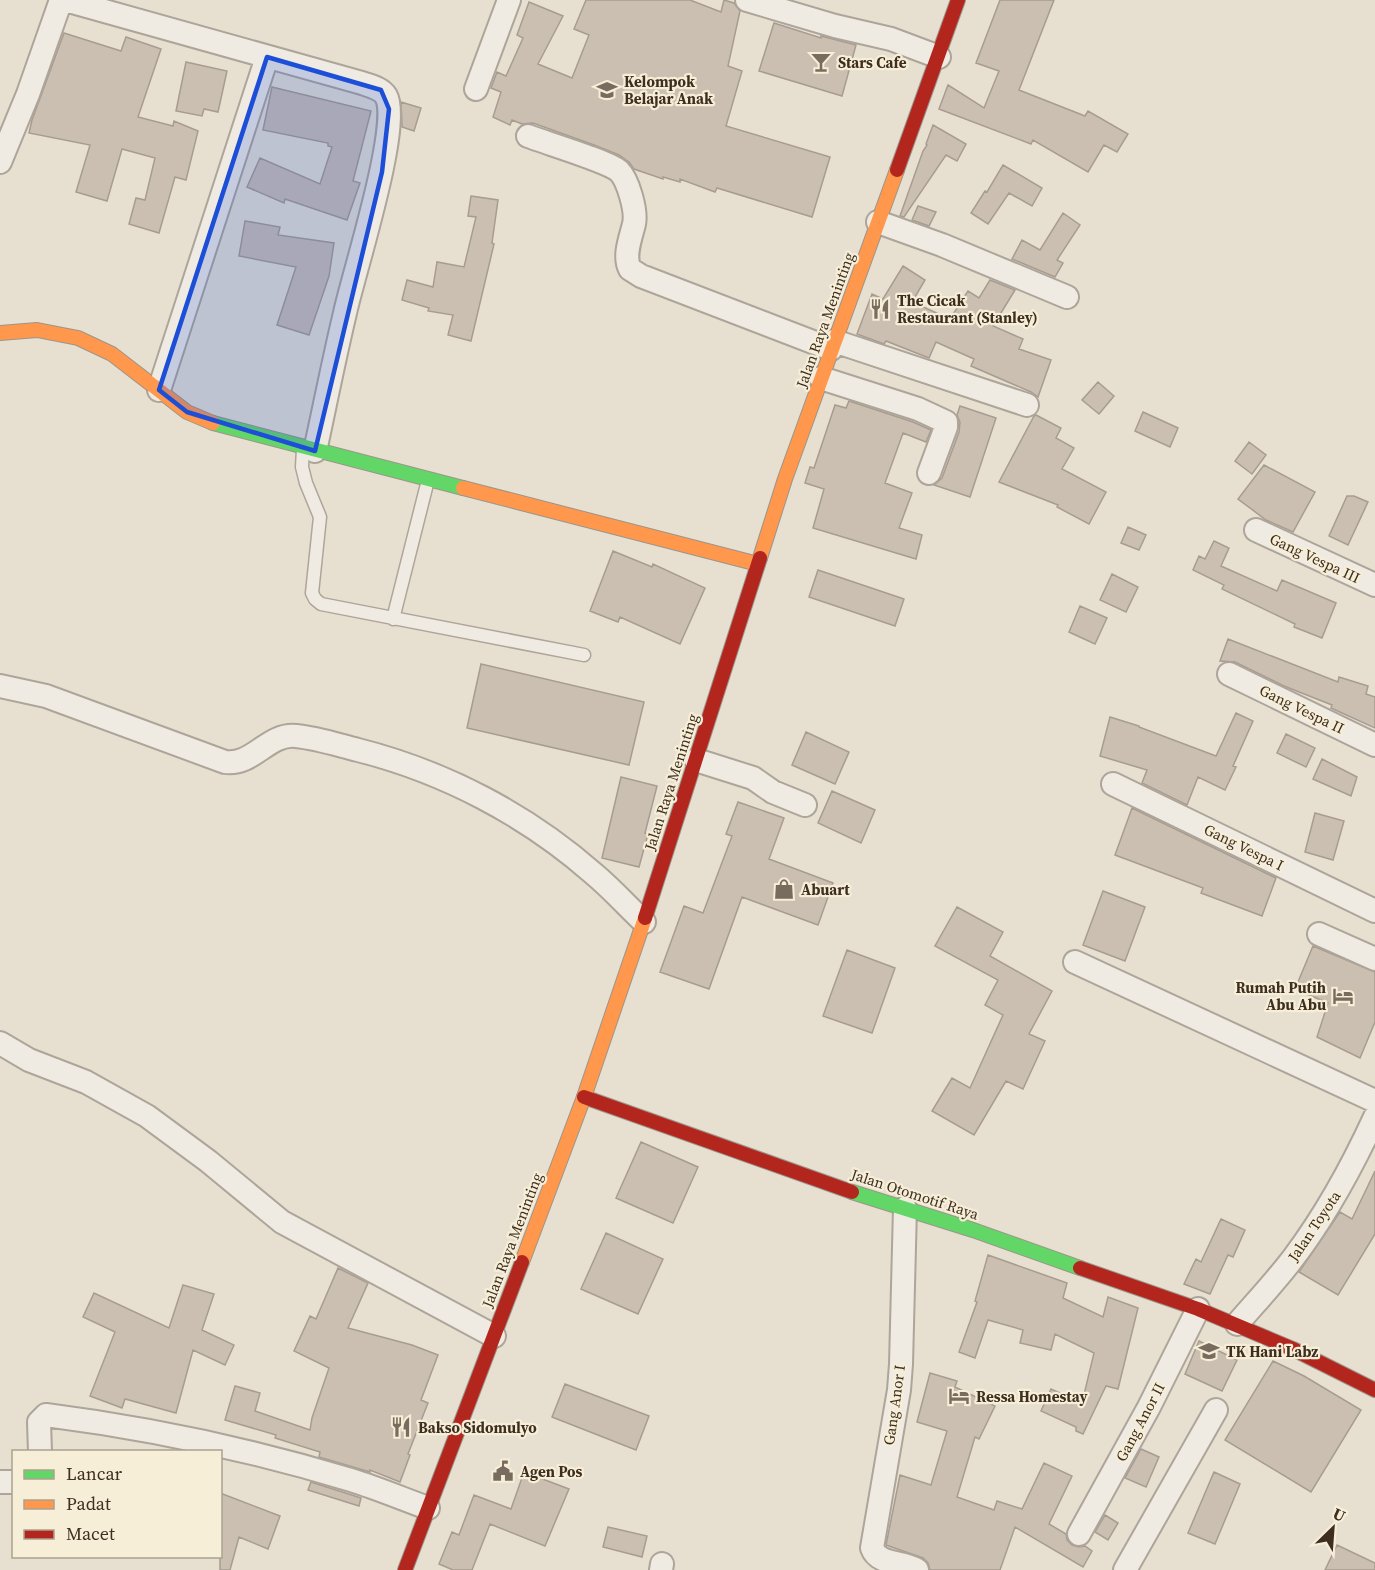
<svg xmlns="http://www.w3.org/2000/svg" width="1375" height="1570" viewBox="0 0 1375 1570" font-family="'Source Serif 4',serif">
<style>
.building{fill:#cbbfb2;stroke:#a89c90;stroke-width:1.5}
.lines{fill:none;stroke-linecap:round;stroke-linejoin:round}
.lane-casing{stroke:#ada599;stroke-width:15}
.street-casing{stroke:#ada599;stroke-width:26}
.fast-casing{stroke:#9c958a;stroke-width:16}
.slow-casing{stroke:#9c958a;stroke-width:16}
.jam-casing{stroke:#9c958a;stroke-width:16}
.lane{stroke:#efebe3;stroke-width:12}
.street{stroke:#efebe3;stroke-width:22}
.fast{stroke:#63d668;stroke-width:14}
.slow{stroke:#ff974d;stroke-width:14}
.jam{stroke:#b3261e;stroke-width:14}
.marked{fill:#1d4ed8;fill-opacity:0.2;stroke:#1d4ed8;stroke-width:4.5;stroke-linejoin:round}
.labels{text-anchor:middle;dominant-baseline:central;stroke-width:4.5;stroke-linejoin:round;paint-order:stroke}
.poi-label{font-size:15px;font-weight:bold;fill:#3d2e20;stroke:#f7eed8;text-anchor:start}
.street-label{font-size:15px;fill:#3d2e20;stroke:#f7eed8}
</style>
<rect width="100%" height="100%" fill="#e7e0d1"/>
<path class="building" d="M586 0H690L721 12 724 0 734 3 740 11 728 66 742 71 726 126 830 157 812 217 717 188 715 192 680 179V182L663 177V179L634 169 629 162 619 155 594 145 533 123 522 124 512 120 510 125 493 117 501 92 491 88 497 72 506 76 523 38 517 35 529 2 563 16 538 64 572 78 589 35 574 29Z
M1000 0H1054L1019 90 1085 116 1088 111 1128 134 1117 152 1104 145 1088 172 1033 140 1031 144 939 109 948 85 984 108 999 71 976 63Z
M774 23 821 38V36L856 45 842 96 759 71Z
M64 33 121 51 126 37 161 49 138 117 173 126 174 121 198 131 186 180 175 177 159 233 129 224 136 198 145 200 155 158 122 149 107 201 76 192 90 145 29 133 32 120Z
M186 62 227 71 218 112 204 109 202 116 176 111Z
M272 87 371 111 353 181 360 183 347 220 285 199 284 203 247 187 260 158 320 184 332 147 328 146V143L263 130Z
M401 102 421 108 414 131 402 127Z
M933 125 966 144 957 161 946 155 904 217 900 216 923 151 927 145 926 144Z
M1003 165 1042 188 1032 206 1009 193 988 224 971 213 985 191 987 192Z
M471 196 498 200 492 243 494 244 471 341 448 335 453 315 428 311 429 308 402 300 407 280 433 287 437 262 464 267 476 217 468 216Z
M918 206 936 212 929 226 912 220Z
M1063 213 1080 225 1057 260 1063 263 1055 277 1012 259 1022 240 1040 250Z
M245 221 280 227 278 235 334 243 329 276 309 335 277 325 296 267 239 256Z
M903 266 925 280 912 302 950 319 968 291 979 298 990 280 1015 290 993 326 1023 339 1019 349 1051 360 1038 397 1031 392 971 366 974 359 936 342 929 358 886 341 884 344 857 334 872 294 883 299Z
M1098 382 1114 396 1099 414 1082 400Z
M849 401 913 422 931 430 926 442 903 433 885 483 912 493 899 528 922 535 916 559 813 528 824 489 805 483 810 467 814 468 835 405 846 408Z
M960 406 996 418 970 497 934 485 942 478 959 432 960 422 957 415Z
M1143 412 1178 428 1170 447 1135 431Z
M1036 415 1061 428 1056 438 1074 448 1062 469 1106 492 1089 524 1057 507 1058 505 999 482 1034 416Z
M1249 442 1266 455 1252 474 1235 461Z
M1264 465 1315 492 1293 532 1266 520 1238 499Z
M1347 496H1354L1368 502 1348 545 1329 536Z
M1128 527 1146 535 1139 550 1121 543Z
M1214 541 1229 548 1221 566 1277 591 1282 580 1336 603 1322 638 1294 627 1295 624 1222 589 1224 585 1193 570 1199 556 1205 559Z
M613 551 652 567 653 564 705 588 680 644 620 617 618 622 590 611Z
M818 570 904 599 895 626 809 597Z
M1112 574 1138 587 1126 612 1100 600Z
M1080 606 1107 618 1095 644 1069 632Z
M1228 639 1338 682 1339 677 1368 686 1366 694 1375 697V728L1331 708 1332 705 1284 686 1235 662 1220 661Z
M481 664 644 702 629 765 467 728Z
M1236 713 1253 721 1233 766 1236 767 1225 790 1198 777 1187 805 1142 783 1147 770 1100 756 1110 717 1139 726V727L1216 756Z
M806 732 849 752 835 784 792 765Z
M1286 734 1315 748 1306 767 1277 753Z
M1322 759 1357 777 1351 796 1313 779Z
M621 777 657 786 645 833 648 834 639 867 602 858Z
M832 791 875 810 861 843 818 823Z
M738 802 784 818 769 859 833 883 818 925 742 897 709 989 660 972 684 906 703 913 732 836 726 834Z
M1132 808 1276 878 1262 916 1201 893 1203 888 1115 855Z
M1315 813 1344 821 1333 860 1305 852Z
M1103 891 1145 907 1125 961 1083 945Z
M957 907 1003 932 990 956 1052 991 1029 1034 1045 1041 1023 1089 1006 1081 974 1135 932 1111 952 1078 970 1088 1003 1015 985 1005 998 980 935 946Z
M1313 946 1375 972V1022L1360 1058 1317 1037 1328 1003 1295 989Z
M847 950 895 968 872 1033 823 1016Z
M641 1142 698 1167 673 1223 616 1198Z
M1375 1171V1234L1338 1295 1299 1272 1340 1212 1352 1219Z
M1221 1219 1245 1230 1233 1257 1228 1255 1210 1294 1184 1284 1196 1259 1201 1262Z
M606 1233 663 1259 638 1314 581 1289Z
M988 1255 1067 1283 1063 1298 1103 1317 1108 1297 1138 1308 1118 1389 1106 1386 1083 1434 1076 1431V1427L1041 1411 1051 1389 1082 1403 1094 1353 1055 1334 1051 1350 1020 1343 1023 1330 988 1320 975 1358 959 1352 977 1302 975 1301Z
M338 1268 368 1283 348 1328 412 1345 438 1355 421 1400 428 1403 408 1454 410 1455 400 1482 370 1470V1472L319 1457 320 1452 275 1438 276 1435 225 1420 235 1386 260 1393 255 1411 310 1430 312 1418 329 1368 294 1351 310 1316 316 1319Z
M183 1285 214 1294 202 1330 234 1345 225 1365 193 1350 176 1413 125 1399 122 1408 90 1396 115 1332 83 1317 94 1293 169 1328Z
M1199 1341 1237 1360 1222 1391 1185 1374Z
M1273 1361 1304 1376 1361 1410 1311 1492 1225 1440Z
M930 1373 957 1381 955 1387 995 1406 979 1439 975 1437 957 1497 994 1510 997 1501 1022 1509 1044 1463 1072 1476 1049 1524 1066 1534 1067 1540 1072 1545 1079 1547 1085 1546 1092 1551 1083 1567 1015 1527 1000 1570H930L928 1563 923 1558 886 1545 900 1475 931 1485 947 1431 917 1422Z
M565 1384 649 1416 636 1450 552 1417Z
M1141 1449 1159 1457 1146 1487 1125 1478Z
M524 1472 569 1489 545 1546 490 1524 472 1570H453L439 1564 452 1532 459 1535 474 1495 511 1509Z
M1214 1472 1240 1484 1215 1544 1188 1533Z
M311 1482 361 1498 359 1506 308 1490Z
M220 1493 280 1516 268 1549 239 1537 230 1570H220Z
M1105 1515 1118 1523 1108 1540 1095 1532Z
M608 1527 647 1536 642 1557 603 1547Z
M1337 1545 1375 1563V1570H1325Z"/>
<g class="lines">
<g class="lane-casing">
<path id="lane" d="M303 449 302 467 306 483 320 517 312 593 315 599 321 604 584 655
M393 619 428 480"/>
</g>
<g class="street-casing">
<path id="street" d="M65 0 362 83C370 86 381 88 386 96 402 124 353 275 345 313 334 359 325 405 315 451
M747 0 835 26 891 39 939 57
M476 89 509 0
M528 136C546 143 607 161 619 171 628 180 637 211 634 224 631 237 623 256 630 269L641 276 831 349
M0 162 28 94 61 0
M878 222 942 245 1067 297
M834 341 1027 405
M821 378 918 409 946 422V427L929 473
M159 390 267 57
M1256 530 1375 585
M1229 674 1375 745
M0 686 46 696 225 762C253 766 268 733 296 736 317 738 338 745 358 750 445 772 527 815 594 874 612 889 627 906 644 922
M696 760 753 778 773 792 805 805
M1113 784 1375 911
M1319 934 1375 959
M1075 962 1375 1101
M0 1043 29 1060 86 1082 147 1116 208 1161 282 1222 494 1336
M905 1208 901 1364 899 1390 872 1548C878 1565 903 1561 917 1570
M1237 1324C1256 1302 1276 1281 1294 1257 1327 1213 1352 1167 1375 1117
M40 1452 39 1422 46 1415C148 1428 252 1450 351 1480 377 1488 403 1499 428 1508
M0 1482H14
M1079 1534 1149 1407 1198 1309
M661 1570 662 1564
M1125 1570 1216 1410"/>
</g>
<g class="fast-casing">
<path id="fast" d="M213 423 463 488
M852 1192 973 1230 1080 1268"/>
</g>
<g class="slow-casing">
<path id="slow" d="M0 333 37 330 78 338 112 354 187 412 213 423
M463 488 758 564
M760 558 785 479 897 170
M522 1262 584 1097 645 918"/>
</g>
<g class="jam-casing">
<path id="jam" d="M897 170 958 0
M645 918 760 558
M584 1097 852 1192
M1080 1268 1198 1309 1293 1349 1375 1390
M405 1570 522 1262"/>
</g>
<use href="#lane" class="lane"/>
<use href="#street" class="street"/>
<use href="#fast" class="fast"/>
<use href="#slow" class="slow"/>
<use href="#jam" class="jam"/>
</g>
<path class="marked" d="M267 57 381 90 389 109 382 172 315 451 187 412 159 390Z"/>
<defs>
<g id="bar-bare" transform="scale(1.62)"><path d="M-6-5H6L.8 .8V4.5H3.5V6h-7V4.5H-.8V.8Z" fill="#786c5e" stroke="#f7eed8" stroke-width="2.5" paint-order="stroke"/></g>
<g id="school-bare" transform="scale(1.62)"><path d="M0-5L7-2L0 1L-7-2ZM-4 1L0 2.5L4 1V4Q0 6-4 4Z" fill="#786c5e" stroke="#f7eed8" stroke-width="2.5" paint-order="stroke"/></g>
<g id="restaurant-bare" transform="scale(1.62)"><path d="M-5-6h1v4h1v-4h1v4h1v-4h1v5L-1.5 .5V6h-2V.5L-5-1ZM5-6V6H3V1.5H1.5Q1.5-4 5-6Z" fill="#786c5e" stroke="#f7eed8" stroke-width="2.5" paint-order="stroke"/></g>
<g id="shop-bare" transform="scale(1.62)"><path d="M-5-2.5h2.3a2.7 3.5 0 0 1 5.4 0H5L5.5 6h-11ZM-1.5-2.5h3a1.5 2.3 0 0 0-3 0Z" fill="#786c5e" stroke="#f7eed8" stroke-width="2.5" paint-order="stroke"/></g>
<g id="hotel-bare" transform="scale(1.62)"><path d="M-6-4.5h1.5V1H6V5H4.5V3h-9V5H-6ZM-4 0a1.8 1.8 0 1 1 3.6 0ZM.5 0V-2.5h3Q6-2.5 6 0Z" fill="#786c5e" stroke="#f7eed8" stroke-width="2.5" paint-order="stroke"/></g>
<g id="civic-bare" transform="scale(1.62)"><path d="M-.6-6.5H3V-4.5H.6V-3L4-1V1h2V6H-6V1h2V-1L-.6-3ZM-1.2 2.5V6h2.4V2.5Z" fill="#786c5e" stroke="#f7eed8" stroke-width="2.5" paint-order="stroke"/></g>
</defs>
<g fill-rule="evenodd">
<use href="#bar-bare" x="821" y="62"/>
<use href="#school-bare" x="607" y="90"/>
<use href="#restaurant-bare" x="880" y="309"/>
<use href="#shop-bare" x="784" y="889"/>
<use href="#hotel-bare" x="1343" y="996"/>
<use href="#school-bare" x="1209" y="1351"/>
<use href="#hotel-bare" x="959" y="1396"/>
<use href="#restaurant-bare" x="401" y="1427"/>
<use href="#civic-bare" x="503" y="1471"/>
</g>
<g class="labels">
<g class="poi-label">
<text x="838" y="62">Stars Cafe</text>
<text x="624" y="81">Kelompok<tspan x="624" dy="17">Belajar Anak</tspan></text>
<text x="897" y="300">The Cicak<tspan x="897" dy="17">Restaurant (Stanley)</tspan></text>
<text x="801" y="889">Abuart</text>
<text x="1326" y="987" text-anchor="end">Rumah Putih<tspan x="1326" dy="17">Abu Abu</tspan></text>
<text x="1226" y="1351">TK Hani Labz</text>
<text x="976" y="1396">Ressa Homestay</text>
<text x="418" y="1427">Bakso Sidomulyo</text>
<text x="520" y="1471">Agen Pos</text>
</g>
<g class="street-label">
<text transform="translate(825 320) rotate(-70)">Jalan Raya Meninting</text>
<text transform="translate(1315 558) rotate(25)">Gang Vespa III</text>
<text transform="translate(1302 709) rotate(26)">Gang Vespa II</text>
<text transform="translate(671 782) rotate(-72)">Jalan Raya Meninting</text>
<text transform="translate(1244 847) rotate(26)">Gang Vespa I</text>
<text transform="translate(915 1194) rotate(18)">Jalan Otomotif Raya</text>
<text transform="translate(1314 1226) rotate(-56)">Jalan Toyota</text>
<text transform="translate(512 1240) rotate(-69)">Jalan Raya Meninting</text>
<text transform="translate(894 1405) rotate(-82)">Gang Anor I</text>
<text transform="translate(1140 1422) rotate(-62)">Gang Anor II</text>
</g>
</g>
<rect x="12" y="1450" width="210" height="108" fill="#f7eed8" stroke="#ada18e" stroke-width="1.5"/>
<rect x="24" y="1470" width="30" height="9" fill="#63d668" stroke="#ada18e" stroke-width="1.5"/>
<text x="66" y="1480" font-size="18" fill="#3d2e20">Lancar</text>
<rect x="24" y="1500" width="30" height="9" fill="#ff974d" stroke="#ada18e" stroke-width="1.5"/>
<text x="66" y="1510" font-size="18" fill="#3d2e20">Padat</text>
<rect x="24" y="1530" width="30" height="9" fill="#b3261e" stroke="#ada18e" stroke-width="1.5"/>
<text x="66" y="1540" font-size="18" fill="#3d2e20">Macet</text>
<g transform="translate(1333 1528) rotate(25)" stroke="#f7eed8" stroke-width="4.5" paint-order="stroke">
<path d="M0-4.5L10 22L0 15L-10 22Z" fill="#3d2e20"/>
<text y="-9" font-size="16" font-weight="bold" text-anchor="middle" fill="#3d2e20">U</text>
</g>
</svg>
